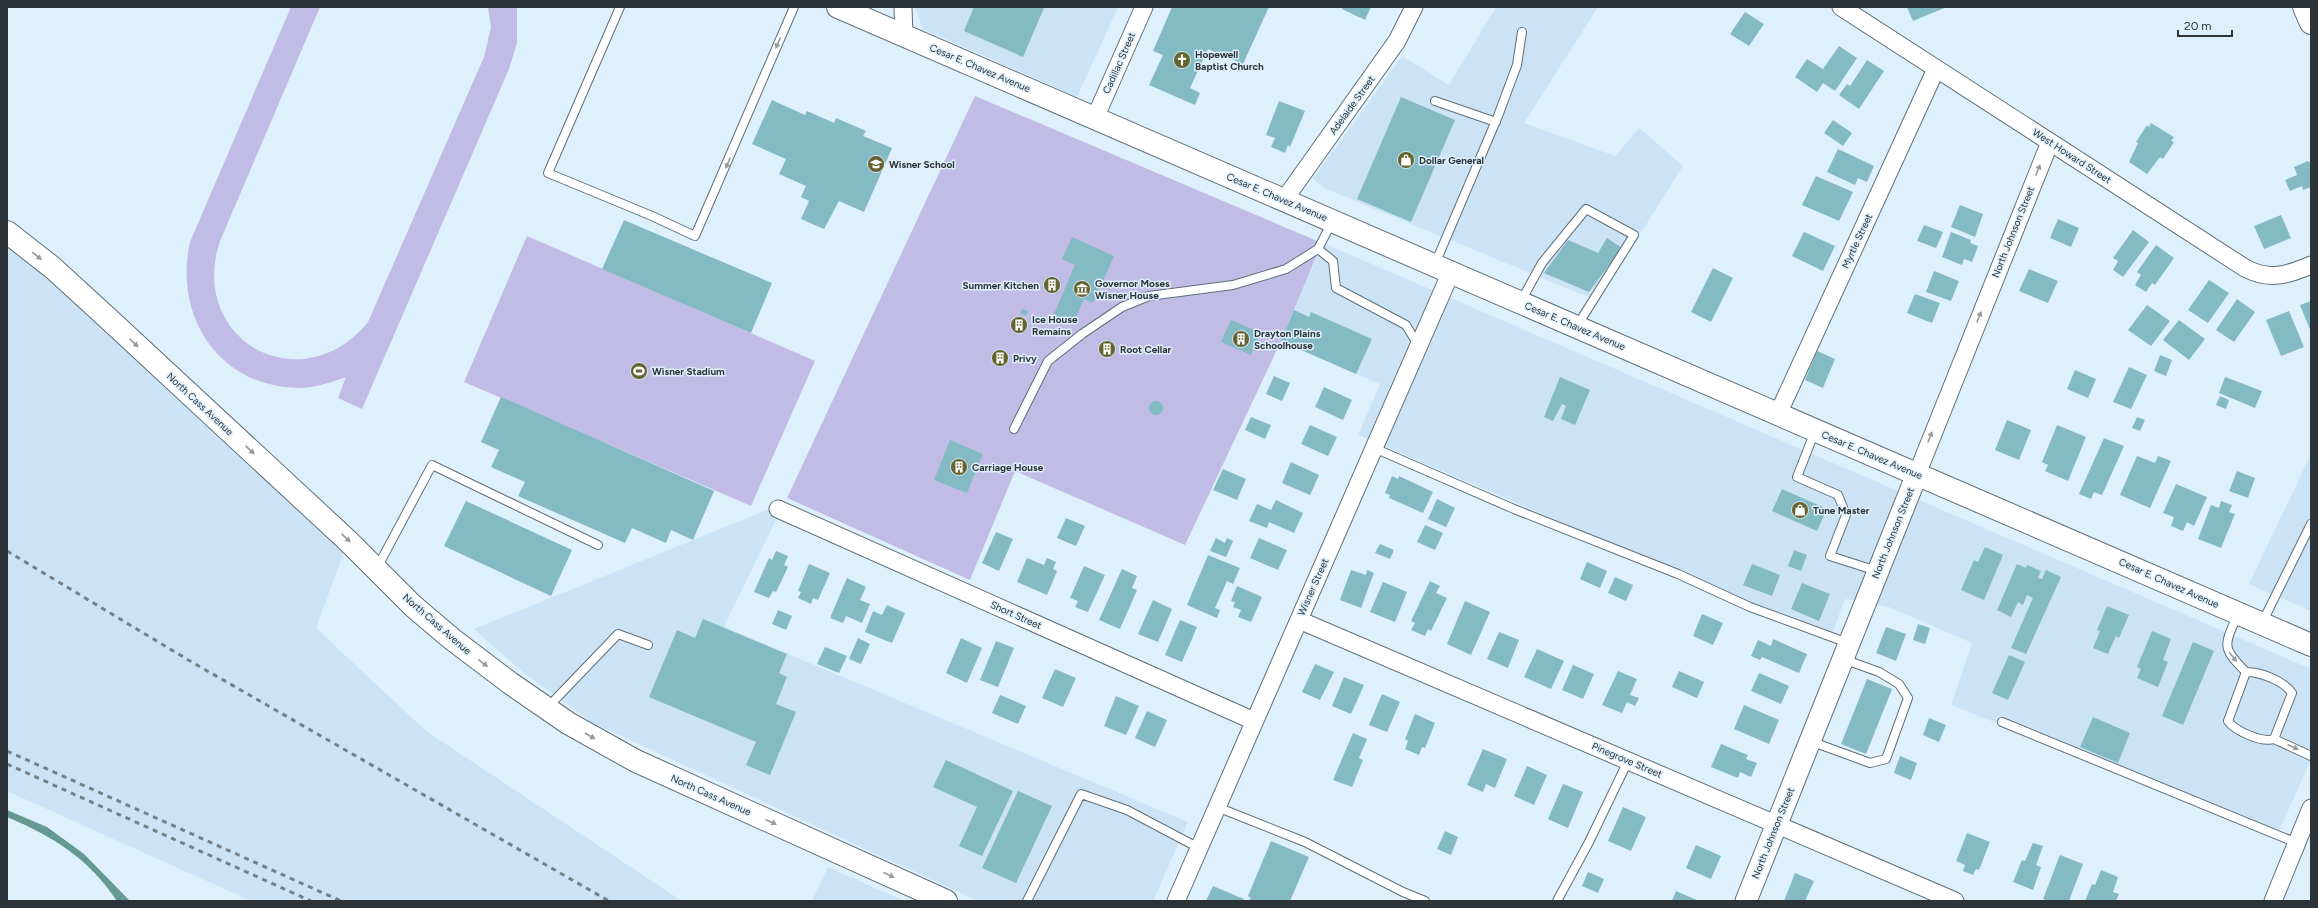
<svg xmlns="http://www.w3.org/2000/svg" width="2318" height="908" viewBox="0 0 2318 908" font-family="Figtree,sans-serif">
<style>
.built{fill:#cbe3f4}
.green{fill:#c0bce5}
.water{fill:#659a93}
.building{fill:#84bac4}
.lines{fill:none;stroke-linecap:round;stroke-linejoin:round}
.service-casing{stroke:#5e6e79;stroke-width:10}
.minor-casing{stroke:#5e6e79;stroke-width:19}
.tertiary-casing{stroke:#5e6e79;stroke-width:23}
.secondary-casing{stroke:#5e6e79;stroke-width:24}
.primary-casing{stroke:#5e6e79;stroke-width:24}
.service{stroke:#fff;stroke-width:8}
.minor{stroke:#fff;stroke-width:17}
.tertiary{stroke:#fff;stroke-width:21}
.secondary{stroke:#fff;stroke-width:22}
.primary{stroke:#fff;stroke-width:22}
.rail{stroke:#758189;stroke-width:3;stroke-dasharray:5 5;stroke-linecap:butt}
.oneway{fill:#969a9c}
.labels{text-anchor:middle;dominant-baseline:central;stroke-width:3;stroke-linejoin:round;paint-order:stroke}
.poi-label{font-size:10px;font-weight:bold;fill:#2d3439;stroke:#def0fc;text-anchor:start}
.street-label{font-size:10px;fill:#2d3439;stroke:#def0fc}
</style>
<rect width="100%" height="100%" fill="#def0fc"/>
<path class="built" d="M915 7H1118L1077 97 923 29Z
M1496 7H1598L1524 123 1615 156 1639 128 1683 166 1598 301 1326 189 1313 179 1402 56 1449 85Z
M7 232 348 541 316 628 426 731 682 901H251L7 791Z
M1323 243 2311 669V760L2277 835 1951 705 1972 643 1889 607 1845 599 1831 637 1358 435 1380 384 1281 341Z
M2311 454V611L2249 584Z
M784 503 724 627 1188 822 1153 901H978L593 723 525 674 474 629Z
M828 867 904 901H812Z"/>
<path class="green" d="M291 7H320L220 241C187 341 302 403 368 322L484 57 491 27 488 7H517V43L509 69 362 409 338 398 346 377C332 382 317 387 302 388 220 389 173 317 190 242Z
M975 96 1322 243 1281 341 1185 545 1015 471 970 580 787 498Z
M527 236 815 361 751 506 464 382Z"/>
<path class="water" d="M7 810 47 827 84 854 130 901H117C88 858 54 837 7 817Z"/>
<path class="building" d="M974 7H1043L1044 8 1023 57 964 31Z
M1172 7H1269L1243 64 1208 49 1190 88 1200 93 1195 105 1149 85 1163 55 1153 51Z
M1343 7H1371L1365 20 1342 9Z
M1907 7H1947L1913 21Z
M1745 12 1764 24 1749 46 1730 34Z
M1839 46 1857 58 1835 91 1823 83 1817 92 1795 77 1807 59 1823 69Z
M1867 60 1884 71 1859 109 1839 95 1847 84 1850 86Z
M1401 97 1455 120 1411 222 1357 199Z
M772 100 805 115 807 111 834 123 836 118 866 131 863 136 892 148 864 212 839 201 824 229 801 219 809 201 801 197 806 186 779 174 786 159 752 144Z
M1279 101 1305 111 1290 147 1288 145 1285 153 1271 147 1275 138 1266 135Z
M1833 120 1852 133 1843 146 1824 133Z
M2151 123 2174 137 2171 141 2174 142 2163 159 2160 157 2147 174 2129 162 2138 143 2136 142 2147 125 2149 127Z
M1838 149 1874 166 1867 182 1858 178 1855 185 1827 172Z
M2308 161 2311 163V187L2303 190 2302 186 2290 191 2285 180 2297 175 2294 167Z
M1816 176 1853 192 1839 221 1802 205Z
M1960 205 1983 214 1975 237 1951 227Z
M2281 215 2291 238 2264 249 2254 226Z
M2058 219 2079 228 2071 247 2050 238Z
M624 220 772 283 751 333 602 269Z
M1924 225 1943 232 1936 248 1917 241Z
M2133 230 2149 242 2123 277 2113 270 2118 261 2113 258Z
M1804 232 1835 246 1823 271 1792 256Z
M1951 232 1971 240 1970 243 1978 246 1972 262 1964 259 1962 265 1942 257Z
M1072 237 1114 256 1093 303 1084 299 1073 324 1053 316 1075 265 1062 259Z
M1607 238 1622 248 1589 292 1544 273 1568 240 1598 253Z
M2156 245 2174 258 2155 285 2152 283 2146 292 2135 285 2141 275 2137 272Z
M1713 268 1733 278 1711 322 1691 312Z
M2029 269 2058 281 2048 303 2019 291Z
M1934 271 1959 281 1951 301 1926 292Z
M1047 276 1062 282 1057 294 1042 288Z
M2209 280 2229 293 2208 323 2188 310Z
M1915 294 1940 303 1932 323 1907 313Z
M2237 299 2255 312 2234 342 2216 330Z
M2311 301V332L2300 305Z
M2147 305 2170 321 2151 346 2128 330Z
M1022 309 1028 311 1026 316 1020 313Z
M1294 310 1309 317 1311 312 1372 339 1356 374 1281 341Z
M2289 311 2304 347 2281 356 2266 320Z
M1017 319 1024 323 1020 331 1013 327Z
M1231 320 1261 333 1251 355 1221 342Z
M2179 320 2205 339 2189 360 2163 340Z
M1110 339 1115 345 1107 352 1101 345Z
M1817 351 1835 359 1823 388 1805 380Z
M998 354 1004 356 1002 362 996 360Z
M2160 355 2172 360 2166 376 2154 371Z
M2129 367 2147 375 2131 409 2113 402Z
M2075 370 2096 379 2088 398 2067 389Z
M1274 376 1290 383 1282 401 1266 394Z
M1560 377 1590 390 1575 425 1561 419 1566 406 1562 404 1553 421 1544 417Z
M2225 377 2262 391 2255 408 2219 393Z
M1324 387 1352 400 1343 420 1315 407Z
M2220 396 2229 400 2226 409 2216 405Z
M501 397 714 491 693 540 671 530 666 543 632 528 625 543 518 496 525 482 491 467 499 450 481 442Z
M1149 408a7 7 0 1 1 14 0a7 7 0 1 1-14 0Z
M1251 417 1271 425 1265 439 1245 430Z
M2137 417 2145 420 2140 431 2132 428Z
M2007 420 2031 430 2019 460 1995 450Z
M1310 425 1337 437 1328 456 1301 444Z
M2057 425 2086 437 2068 481 2045 471 2048 465 2042 462Z
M2104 438 2124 446 2102 495 2094 492 2091 499 2079 494Z
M950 440 983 454 967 493 934 480Z
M2137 456 2155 463 2158 456 2171 461 2150 508 2120 495Z
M1291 462 1319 475 1310 495 1282 483Z
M1223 469 1246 479 1237 500 1213 490Z
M2237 471 2255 478 2248 498 2229 491Z
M1392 476 1398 479 1399 476 1433 492 1423 513 1389 498 1390 495 1385 493Z
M2176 484 2207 497 2194 526 2187 522 2183 531 2171 526 2174 517 2163 513Z
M1782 489 1827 509 1817 531 1772 511Z
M1437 499 1455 508 1446 527 1428 519Z
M1276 500 1303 513 1294 533 1269 522 1267 528 1249 521 1257 504 1271 510Z
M466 501 572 550 551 596 444 546Z
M2221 501 2232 505 2229 512 2235 514 2221 548 2198 539 2211 505 2219 508Z
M1066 518 1085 526 1076 546 1057 538Z
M1425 525 1443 533 1435 550 1417 542Z
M996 532 1013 539 999 571 982 563Z
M1216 538 1225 543 1227 538 1233 541 1226 557 1210 551Z
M1259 538 1287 550 1278 570 1250 558Z
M1380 544 1394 550 1390 559 1375 553Z
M1985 547 2003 555 1984 600 1961 590 1974 560 1978 562Z
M1794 550 1807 555 1801 571 1788 566Z
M776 551 788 556 784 565 788 567 776 592 773 591 769 598 754 592 769 558 772 560Z
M1208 555 1240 568 1233 584 1227 581 1215 608 1220 610 1217 618 1187 605Z
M1027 558 1044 565 1047 558 1056 562 1053 569 1057 571 1047 595 1017 582Z
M1587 562 1607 571 1600 588 1580 579Z
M809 564 830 573 818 600 813 598 811 604 798 598 801 592 798 591Z
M1752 564 1780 575 1772 596 1743 585Z
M2017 564 2026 568 2027 565 2041 571 2038 578 2042 579 2046 570 2061 577 2026 654 2011 648 2033 598 2027 595 2023 605 2018 602 2011 617 1997 610Z
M1084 566 1105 575 1088 612 1075 607 1078 601 1070 598Z
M1122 569 1137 576 1132 588 1137 590 1120 629 1099 620Z
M1351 570 1366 575 1367 570 1374 573 1361 608 1340 600Z
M1615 577 1633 585 1626 601 1608 593Z
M847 578 866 587 860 600 870 604 862 623 846 616 843 623 830 618Z
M1430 581 1440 586 1436 593 1447 598 1431 631 1428 629 1425 636 1411 630 1415 623 1411 621Z
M1383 582 1407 592 1395 622 1370 612Z
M1802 583 1830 594 1819 621 1791 609Z
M1237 586 1262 597 1251 622 1238 617 1241 610 1233 607 1235 602 1231 601Z
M1153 600 1172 609 1158 642 1138 634Z
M1465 601 1490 612 1471 655 1447 644Z
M887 605 905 613 892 643 865 632 873 611 882 615Z
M2107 606 2129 615 2119 638 2116 636 2108 654 2093 648 2100 631 2097 630Z
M778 610 792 616 786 630 772 624Z
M1702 614 1723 623 1713 645 1693 636Z
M703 619 787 654 779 673 787 677 776 704 796 712 770 775 746 765 756 742 649 697 677 630 695 638Z
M1180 620 1197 627 1182 662 1165 655Z
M1918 624 1930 628 1925 644 1913 640Z
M1886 627 1906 634 1896 661 1876 653Z
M2152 631 2171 639 2163 660 2168 662 2158 687 2137 678 2141 669 2137 667Z
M1499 632 1519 640 1508 668 1487 659Z
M858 638 870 644 861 664 849 659Z
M961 638 982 648 967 683 946 673Z
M1773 639 1807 654 1799 673 1762 657 1760 660 1751 656 1758 640 1771 646Z
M996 641 1014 648 998 687 980 680Z
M2193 642 2214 651 2183 725 2162 716Z
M825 647 847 656 839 673 817 664Z
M1537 649 1564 661 1551 689 1524 677Z
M2009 655 2025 662 2008 700 1992 693Z
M1315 664 1334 672 1320 700 1302 692Z
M1573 665 1594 674 1583 699 1562 690Z
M1055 669 1076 678 1063 707 1042 698Z
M1618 671 1637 679 1630 695 1639 698 1635 706 1627 702 1622 713 1602 705Z
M1679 671 1704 682 1697 698 1672 687Z
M1759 673 1789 686 1781 704 1751 691Z
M1344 677 1364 685 1351 714 1332 706Z
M1867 679 1892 689 1866 754 1841 744Z
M1382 694 1400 702 1387 732 1369 725Z
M1000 695 1026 706 1018 724 992 713Z
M1116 696 1139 706 1126 735 1104 726Z
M1744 705 1779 720 1769 744 1734 729Z
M1147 711 1167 720 1155 747 1135 738Z
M1415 714 1435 723 1425 748 1422 747 1419 755 1405 749 1408 741 1405 739Z
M2093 717 2130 733 2118 763 2080 747Z
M1929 718 1946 725 1939 742 1923 735Z
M1353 733 1367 739 1359 758 1363 760 1352 787 1333 780Z
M1721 744 1748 755 1746 759 1757 763 1751 777 1740 772 1738 778 1711 767Z
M1483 749 1507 759 1495 788 1486 784 1483 792 1467 785Z
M1900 756 1917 763 1911 780 1894 773Z
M946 760 1013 791 982 856 959 846 977 807 933 787Z
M1527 766 1547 775 1534 805 1514 796Z
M1563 784 1583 792 1568 828 1548 819Z
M1018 791 1052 806 1016 883 982 868Z
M1623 807 1646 817 1631 851 1608 841Z
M1445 831 1458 837 1451 855 1437 849Z
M1967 833 1990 842 1979 870 1976 869 1973 875 1963 871 1965 865 1956 861Z
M1271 841 1309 857 1290 901H1249L1251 898 1248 896Z
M2033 843 2043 846 2036 865 2041 867 2033 890 2013 882 2022 860 2025 861Z
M1696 845 1721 856 1711 879 1686 868Z
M2060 855 2083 864 2069 901H2049L2043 899Z
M2101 870 2118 877 2113 892 2119 894 2116 901H2085L2092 884 2095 885Z
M1588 872 1604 879 1598 893 1582 886Z
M1795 873 1814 881 1805 901H1784Z
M1213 886 1244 899 1243 901H1206Z
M1676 891 1699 901H1672Z"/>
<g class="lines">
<g class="service-casing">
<path id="service" d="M620 7 548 173 652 216 695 236 794 7
M1435 101 1496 122
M1318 249 1333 261 1336 288 1406 325 1418 345
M1435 264 1498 116 1517 65 1522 32
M1521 301 1542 263 1586 209 1634 235 1577 326
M1014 429 1048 361 1082 334 1122 307 1149 296 1233 285 1286 269 1318 249 1332 222
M1815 431 1797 477 1838 495 1846 515 1830 556 1877 571
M1374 448 1514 509 1678 574 1750 607 1848 643
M377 568 432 465 598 545
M2238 614C2224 646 2221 647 2246 672
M2262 623 2311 524
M547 708 618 634 648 645
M2002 722 2297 843
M2274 739 2292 693C2284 681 2261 672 2246 672L2228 721C2235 731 2262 743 2274 739L2311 756
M1810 741 1870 763 1886 759 1908 698 1899 684 1879 672 1843 659
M1217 807 1305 842 1403 892 1425 901
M1027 901 1081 794 1127 810 1199 848
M1557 901 1589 842 1628 761"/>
</g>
<g class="minor-casing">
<path id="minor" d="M903 7 904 36
M1841 7 2245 268C2269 281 2288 275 2311 265
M1095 118 1144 7
M1284 200 1397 41 1414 7
M1778 414 1936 69
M1917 474 2050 142
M778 509 1254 721
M1299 620 1955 901
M1176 901 1451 272
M2273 901 2311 808"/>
</g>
<g class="tertiary-casing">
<path id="tertiary" d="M1746 901 1917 474"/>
</g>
<g class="secondary-casing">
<path id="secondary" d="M2304 7 2311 23"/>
</g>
<g class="primary-casing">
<path id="primary" d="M838 7 2311 645
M7 232 53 268 113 323 348 541 413 606 452 639 510 683 568 723 636 761 946 901"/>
</g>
<use href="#service" class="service"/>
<use href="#minor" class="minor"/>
<use href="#tertiary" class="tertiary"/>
<use href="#secondary" class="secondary"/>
<use href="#primary" class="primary"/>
<path class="rail" d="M7 551 190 661 609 901
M7 751 341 901
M7 764 311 901"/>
</g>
<defs><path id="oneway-solid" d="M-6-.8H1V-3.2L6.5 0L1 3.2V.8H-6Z"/></defs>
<g class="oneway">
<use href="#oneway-solid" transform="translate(778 43) rotate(113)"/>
<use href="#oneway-solid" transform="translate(728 163) rotate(113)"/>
<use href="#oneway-solid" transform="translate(2038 170) rotate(-68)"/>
<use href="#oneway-solid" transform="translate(37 256) rotate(39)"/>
<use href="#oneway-solid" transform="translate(1979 317) rotate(-68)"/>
<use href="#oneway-solid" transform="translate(134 343) rotate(43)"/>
<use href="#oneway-solid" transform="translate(1930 437) rotate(-69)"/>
<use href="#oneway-solid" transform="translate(250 450) rotate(43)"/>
<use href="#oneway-solid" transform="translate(346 538) rotate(43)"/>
<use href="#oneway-solid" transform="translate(2233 657) rotate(51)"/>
<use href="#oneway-solid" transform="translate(483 663) rotate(37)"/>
<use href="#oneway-solid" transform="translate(590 736) rotate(30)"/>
<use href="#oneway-solid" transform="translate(2293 747) rotate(25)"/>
<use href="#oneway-solid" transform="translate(771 822) rotate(24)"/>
<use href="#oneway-solid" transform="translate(889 875) rotate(24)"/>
</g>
<defs>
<g id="church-disc" transform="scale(0.9)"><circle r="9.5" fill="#656431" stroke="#def0fc"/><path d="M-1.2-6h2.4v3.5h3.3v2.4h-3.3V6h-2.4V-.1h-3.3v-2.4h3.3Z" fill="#fff"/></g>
<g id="shop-disc" transform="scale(0.9)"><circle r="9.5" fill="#656431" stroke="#def0fc"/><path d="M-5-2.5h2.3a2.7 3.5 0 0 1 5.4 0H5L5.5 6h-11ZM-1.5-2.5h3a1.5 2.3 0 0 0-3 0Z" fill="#fff"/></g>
<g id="school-disc" transform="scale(0.9)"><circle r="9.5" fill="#656431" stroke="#def0fc"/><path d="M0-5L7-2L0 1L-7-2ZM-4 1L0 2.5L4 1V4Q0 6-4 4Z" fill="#fff"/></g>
<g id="building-disc" transform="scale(0.9)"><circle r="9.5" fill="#656431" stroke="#def0fc"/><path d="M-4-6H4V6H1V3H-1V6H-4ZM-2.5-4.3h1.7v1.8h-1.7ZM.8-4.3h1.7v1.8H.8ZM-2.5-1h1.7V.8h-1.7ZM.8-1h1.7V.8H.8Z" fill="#fff"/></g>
<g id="museum-disc" transform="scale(0.9)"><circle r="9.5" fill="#656431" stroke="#def0fc"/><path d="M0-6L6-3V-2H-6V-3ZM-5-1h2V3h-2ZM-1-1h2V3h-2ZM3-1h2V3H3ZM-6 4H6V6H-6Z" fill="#fff"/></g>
<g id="stadium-disc" transform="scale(0.9)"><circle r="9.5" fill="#656431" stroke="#def0fc"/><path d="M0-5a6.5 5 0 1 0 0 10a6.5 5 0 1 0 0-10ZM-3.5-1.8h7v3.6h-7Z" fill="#fff"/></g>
</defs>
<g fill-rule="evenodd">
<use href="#church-disc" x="1182" y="60"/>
<use href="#shop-disc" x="1406" y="160"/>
<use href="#school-disc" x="876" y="164"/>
<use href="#building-disc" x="1052" y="285"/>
<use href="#museum-disc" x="1082" y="289"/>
<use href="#building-disc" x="1019" y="325"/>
<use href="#building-disc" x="1241" y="339"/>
<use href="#building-disc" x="1107" y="349"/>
<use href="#building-disc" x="1000" y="358"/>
<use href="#stadium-disc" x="639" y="371"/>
<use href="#building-disc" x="959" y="467"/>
<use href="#shop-disc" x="1800" y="510"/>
</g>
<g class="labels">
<g class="poi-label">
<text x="1195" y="54">Hopewell<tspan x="1195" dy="12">Baptist Church</tspan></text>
<text x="1419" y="160">Dollar General</text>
<text x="889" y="164">Wisner School</text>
<text x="1095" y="283">Governor Moses<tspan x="1095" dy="12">Wisner House</tspan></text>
<text x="1039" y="285" text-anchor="end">Summer Kitchen</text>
<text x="1032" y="319">Ice House<tspan x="1032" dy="12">Remains</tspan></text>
<text x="1254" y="333">Drayton Plains<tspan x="1254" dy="12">Schoolhouse</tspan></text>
<text x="1120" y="349">Root Cellar</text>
<text x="1013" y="358">Privy</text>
<text x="652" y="371">Wisner Stadium</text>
<text x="972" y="467">Carriage House</text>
<text x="1813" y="510">Tune Master</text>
</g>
<g class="street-label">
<text transform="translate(1119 63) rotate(-66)">Cadillac Street</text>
<text transform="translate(980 68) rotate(23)">Cesar E. Chavez Avenue</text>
<text transform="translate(1352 105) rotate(-54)">Adelaide Street</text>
<text transform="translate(2072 156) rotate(33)">West Howard Street</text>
<text transform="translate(1277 197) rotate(23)">Cesar E. Chavez Avenue</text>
<text transform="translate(2013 232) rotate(-68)">North Johnson Street</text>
<text transform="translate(1857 241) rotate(-65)">Myrtle Street</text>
<text transform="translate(1575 326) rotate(23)">Cesar E. Chavez Avenue</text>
<text transform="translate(200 404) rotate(43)">North Cass Avenue</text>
<text transform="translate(1872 455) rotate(23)">Cesar E. Chavez Avenue</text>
<text transform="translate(1893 533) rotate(-68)">North Johnson Street</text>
<text transform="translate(2169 583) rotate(24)">Cesar E. Chavez Avenue</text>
<text transform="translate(1313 587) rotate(-66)">Wisner Street</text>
<text transform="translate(1016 615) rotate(24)">Short Street</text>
<text transform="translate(437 624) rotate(41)">North Cass Avenue</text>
<text transform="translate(1627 760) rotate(23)">Pinegrove Street</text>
<text transform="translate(711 795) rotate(24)">North Cass Avenue</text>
<text transform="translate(1773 833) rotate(-68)">North Johnson Street</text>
</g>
</g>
<rect width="2318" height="908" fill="none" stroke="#2d3439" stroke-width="16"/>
<path d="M2178 30v6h54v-6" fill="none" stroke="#2d3439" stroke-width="2"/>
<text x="2184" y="30" font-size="12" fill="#2d3439" stroke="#def0fc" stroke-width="3" paint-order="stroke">20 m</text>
</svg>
